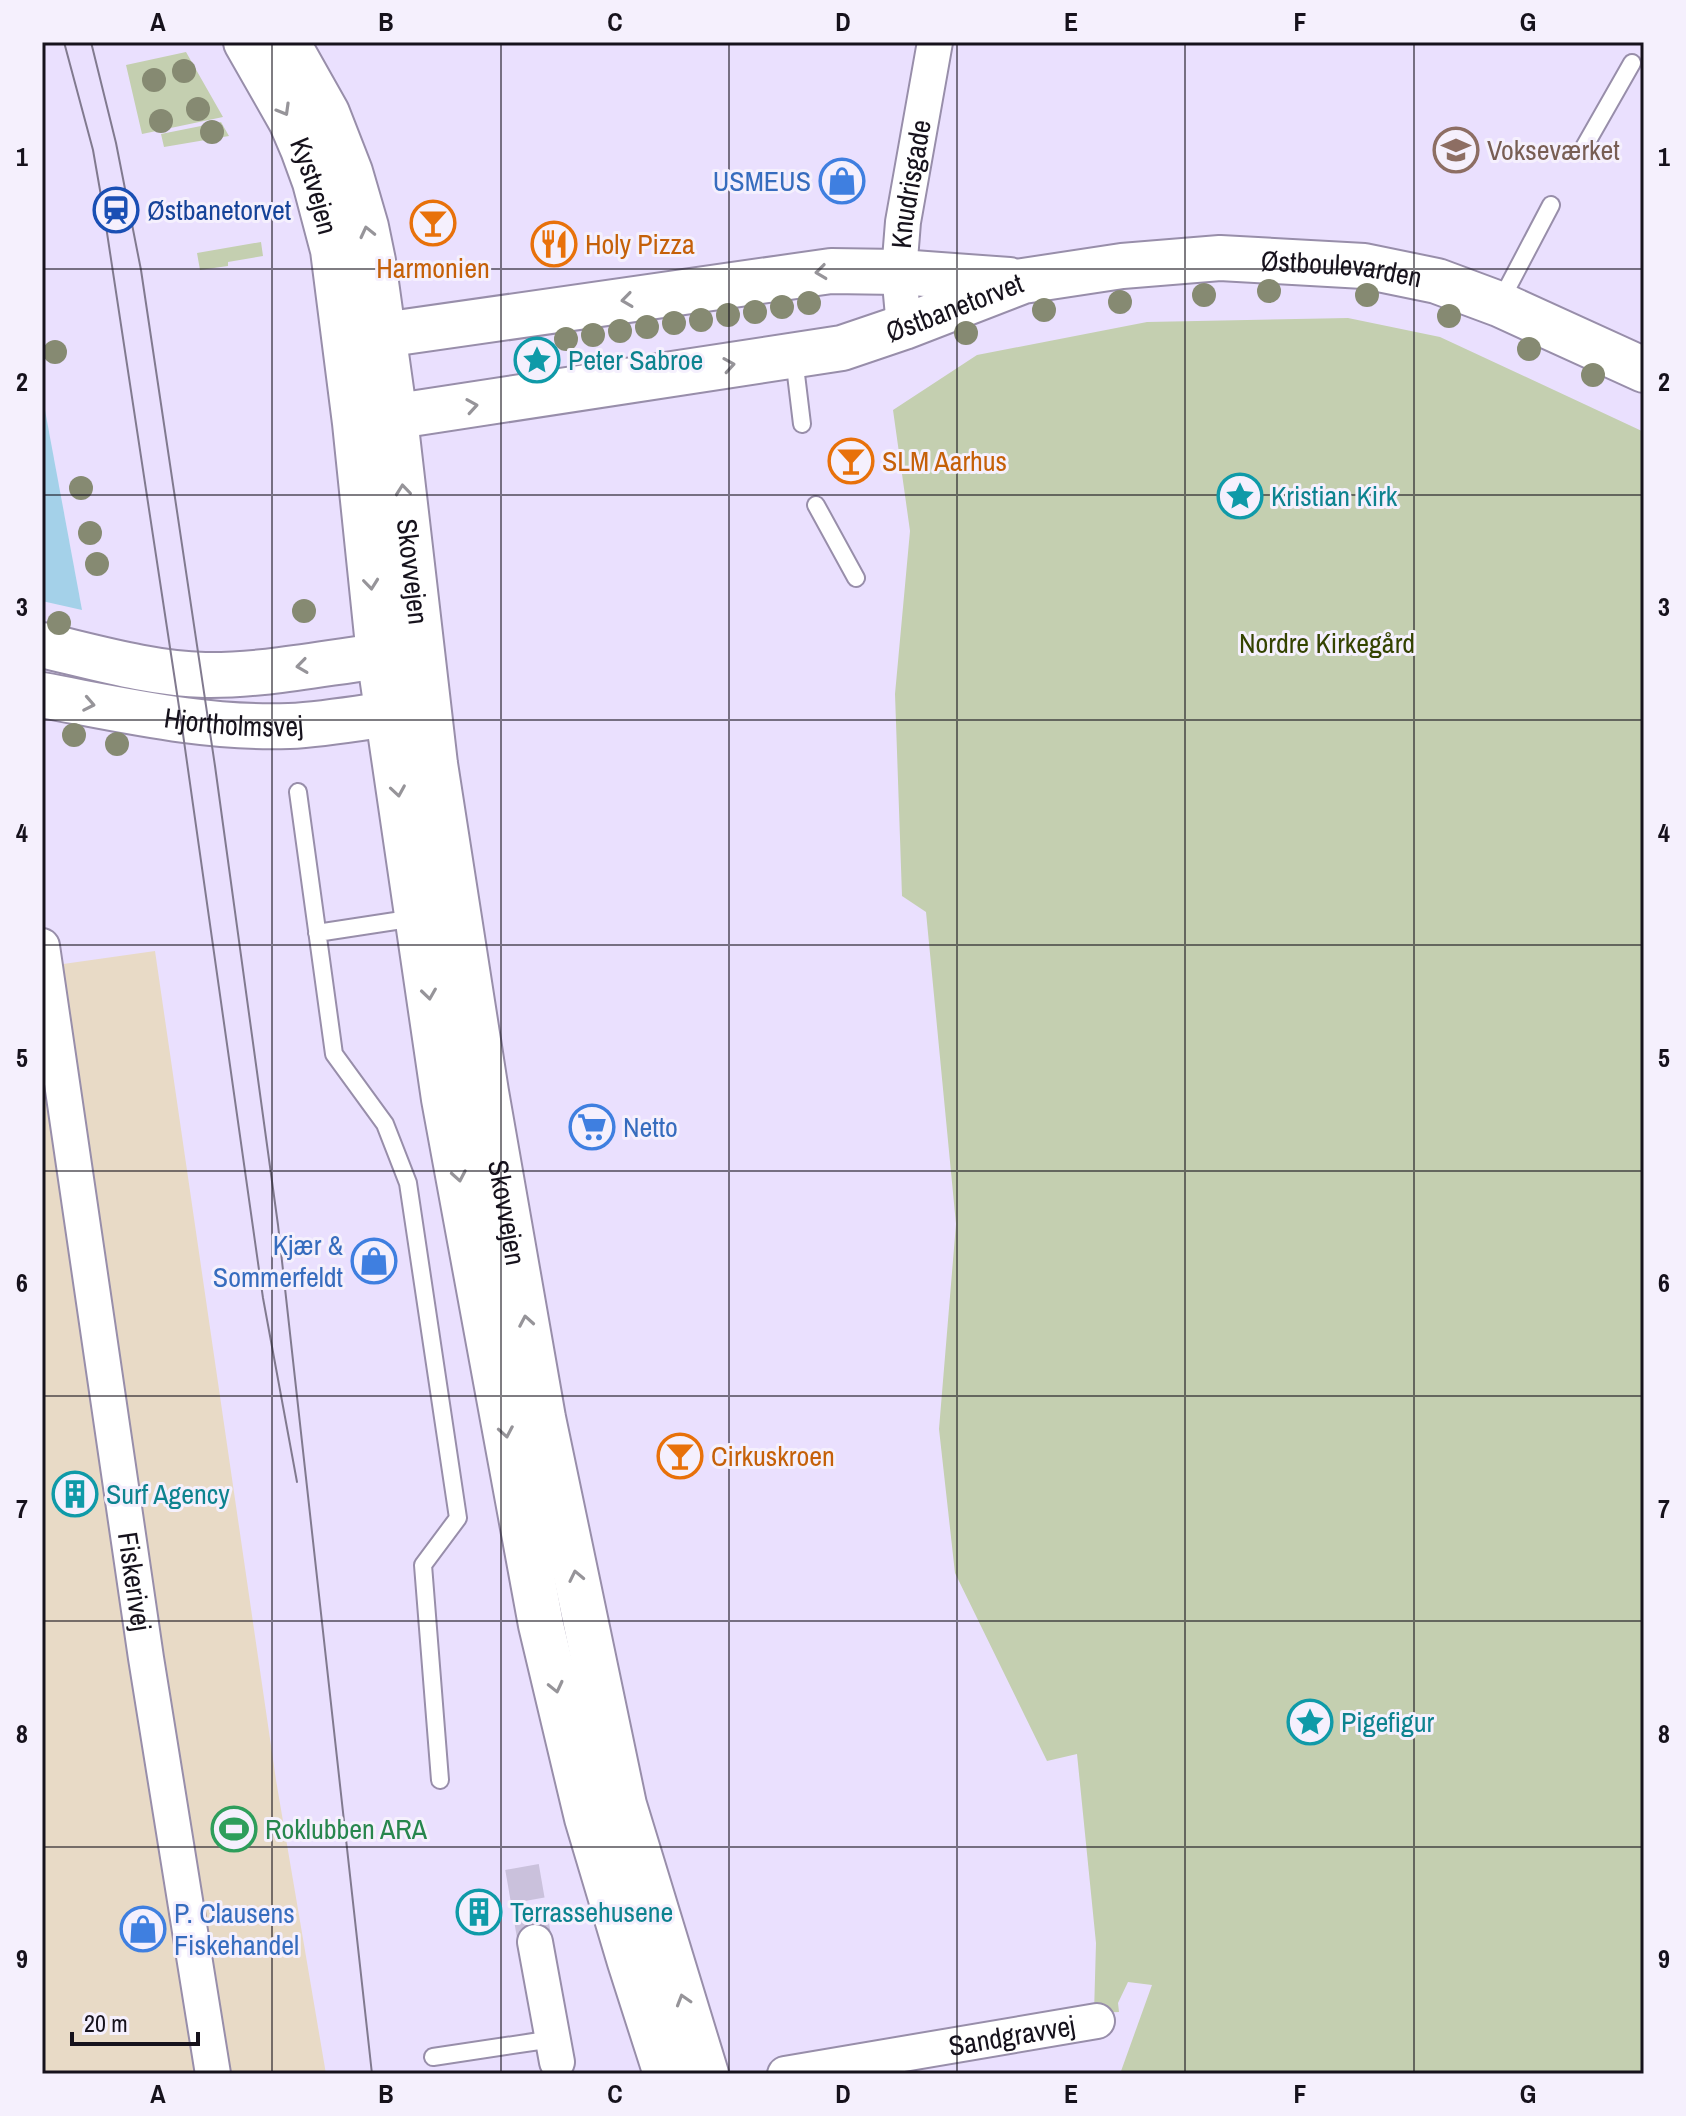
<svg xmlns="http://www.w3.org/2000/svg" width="1686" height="2116" viewBox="0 0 1686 2116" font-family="'Archivo Narrow',sans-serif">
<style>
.commercial{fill:#e8dac6}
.green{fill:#c4cfb0}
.water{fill:#a4d1e9}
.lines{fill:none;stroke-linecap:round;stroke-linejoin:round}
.street-tunnel{stroke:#cac1dc;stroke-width:34;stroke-dasharray:34 17;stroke-linecap:butt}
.lane-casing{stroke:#988eaa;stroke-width:20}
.street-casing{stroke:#988eaa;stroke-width:38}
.secondary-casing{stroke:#988eaa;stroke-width:48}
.lane{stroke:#fff;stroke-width:16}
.street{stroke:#fff;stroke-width:34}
.secondary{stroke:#fff;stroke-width:44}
.tram{stroke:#817a8f;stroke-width:2}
.tree{fill:#868a72}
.oneway{stroke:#969499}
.grid{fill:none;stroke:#16121c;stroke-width:2;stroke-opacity:0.55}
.labels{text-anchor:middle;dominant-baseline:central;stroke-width:6;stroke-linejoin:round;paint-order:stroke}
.education-label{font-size:28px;fill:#785e54;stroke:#f5f0fd;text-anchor:start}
.shop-label{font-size:28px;fill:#366cbe;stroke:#f5f0fd;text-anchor:end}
.street-label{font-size:28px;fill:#16121c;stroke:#f5f0fd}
.transit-label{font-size:28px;fill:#164399;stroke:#f5f0fd;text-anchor:start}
.food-label{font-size:28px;fill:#c56008;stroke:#f5f0fd;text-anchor:start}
.culture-label{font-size:28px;fill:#0d838f;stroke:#f5f0fd;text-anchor:start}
.park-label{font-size:28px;fill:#344300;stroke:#f5f0fd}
.leisure-label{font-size:28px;fill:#27864d;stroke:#f5f0fd;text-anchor:start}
.neatline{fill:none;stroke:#16121c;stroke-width:3}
.grid-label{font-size:26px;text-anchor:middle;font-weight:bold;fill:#16121c}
</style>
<rect width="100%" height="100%" fill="#eae0fe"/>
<path class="commercial" d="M155 951 276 1780 326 2074H42V967Z"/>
<path class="green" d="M186 52 223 117 142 134 126 65Z
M221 122 229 136 164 147 161 134Z
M261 242 263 256 228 262V266L200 270 197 253Z
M1348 318 1440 337 1644 432V2074H1120L1152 1985 1128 1982 1118 2003 1119 2012 1094 2013 1096 1943 1077 1754 1047 1761 955 1573 939 1429 956 1224 926 912 902 896 895 694 910 531 893 410 977 355 1147 322Z"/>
<path class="water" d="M42 394 82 610 42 601Z"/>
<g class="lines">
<path class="street-tunnel" d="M522 1867 535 1942"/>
<g class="lane-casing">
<path id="lane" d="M1583 149 1632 63
M1500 302 1551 205
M794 358 802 424
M816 505 856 578
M298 792 334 1054 385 1124 408 1183 458 1518 423 1565 440 1780
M317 933 415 918
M433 2057 553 2039"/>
</g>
<g class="street-casing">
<g id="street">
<path id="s1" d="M904 327 899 272 903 222 935 42"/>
<path id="s2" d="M42 946 146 1658 213 2074"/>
<path d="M535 1942 557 2062"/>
<path id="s3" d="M785 2074 1097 2021"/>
</g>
</g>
<g class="secondary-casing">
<g id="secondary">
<path id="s4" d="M246 42 291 121 303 149 315 182 333 250 355 423 379 655 444 1099 541 1625 587 1818 630 1962 666 2074"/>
<path id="s5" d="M287 42 327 113 350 172 366 227 373 261 395 418 435 764 486 1092 543 1418 624 1805 706 2074"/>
<path d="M355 339 831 271 899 272 1009 280"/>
<path id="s6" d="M365 421 842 348 904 327 1023 281 1122 266 1220 258 1364 266 1437 281 1499 304 1644 370"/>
<path d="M42 645C94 657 152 674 205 675 271 676 341 659 407 653"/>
<path id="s7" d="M42 695C124 710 205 729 289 726 332 724 374 715 416 710"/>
</g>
</g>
<use href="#lane" class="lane"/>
<use href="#street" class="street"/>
<use href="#secondary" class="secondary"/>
<path class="tram" d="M64 42 93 150 104 213 181 720 263 1298 297 1482
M91 42 116 143 141 270 215 766 278 1225 372 2074"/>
</g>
<g class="tree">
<circle cx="184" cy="71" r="12"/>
<circle cx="154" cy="80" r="12"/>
<circle cx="198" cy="109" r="12"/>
<circle cx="161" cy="121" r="12"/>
<circle cx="212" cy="132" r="12"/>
<circle cx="1269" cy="291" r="12"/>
<circle cx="1204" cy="295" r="12"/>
<circle cx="1367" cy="295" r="12"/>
<circle cx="1120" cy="302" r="12"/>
<circle cx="809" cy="303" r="12"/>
<circle cx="782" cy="307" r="12"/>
<circle cx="1044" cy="310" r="12"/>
<circle cx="755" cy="312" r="12"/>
<circle cx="728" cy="315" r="12"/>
<circle cx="1449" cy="316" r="12"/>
<circle cx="701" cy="320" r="12"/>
<circle cx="674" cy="323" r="12"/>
<circle cx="647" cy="327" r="12"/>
<circle cx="620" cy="331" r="12"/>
<circle cx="966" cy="333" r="12"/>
<circle cx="593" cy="335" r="12"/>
<circle cx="566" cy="339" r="12"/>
<circle cx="1529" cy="349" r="12"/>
<circle cx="55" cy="352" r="12"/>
<circle cx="1593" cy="375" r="12"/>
<circle cx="81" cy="488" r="12"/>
<circle cx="90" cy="533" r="12"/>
<circle cx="97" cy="564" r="12"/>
<circle cx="304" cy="611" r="12"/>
<circle cx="59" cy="623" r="12"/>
<circle cx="74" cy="735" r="12"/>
<circle cx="117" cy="744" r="12"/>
</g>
<defs><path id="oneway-chevron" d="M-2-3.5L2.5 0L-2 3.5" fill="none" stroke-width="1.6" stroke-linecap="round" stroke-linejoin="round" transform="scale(2)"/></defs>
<g class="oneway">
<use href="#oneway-chevron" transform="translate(284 110) rotate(60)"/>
<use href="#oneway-chevron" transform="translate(367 232) rotate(-103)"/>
<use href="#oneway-chevron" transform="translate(821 272) rotate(173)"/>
<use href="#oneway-chevron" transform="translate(627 300) rotate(172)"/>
<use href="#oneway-chevron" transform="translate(729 365) rotate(-9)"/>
<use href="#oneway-chevron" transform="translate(472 406) rotate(-9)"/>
<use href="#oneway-chevron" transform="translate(403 490) rotate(-96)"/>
<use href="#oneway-chevron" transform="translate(371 584) rotate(84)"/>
<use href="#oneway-chevron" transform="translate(302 666) rotate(172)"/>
<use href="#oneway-chevron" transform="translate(89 704) rotate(11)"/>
<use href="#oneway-chevron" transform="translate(398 791) rotate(81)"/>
<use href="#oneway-chevron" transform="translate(429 994) rotate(82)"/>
<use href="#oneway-chevron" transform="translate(459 1176) rotate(80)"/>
<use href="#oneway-chevron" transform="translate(526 1321) rotate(-100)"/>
<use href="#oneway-chevron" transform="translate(506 1432) rotate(80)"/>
<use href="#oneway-chevron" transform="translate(576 1576) rotate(-102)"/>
<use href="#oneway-chevron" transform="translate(556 1687) rotate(77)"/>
<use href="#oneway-chevron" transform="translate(683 2000) rotate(-107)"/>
</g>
<path class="grid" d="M272 42V2074M501 42V2074M729 42V2074M957 42V2074M1185 42V2074M1414 42V2074M42 269H1644M42 495H1644M42 720H1644M42 945H1644M42 1171H1644M42 1396H1644M42 1621H1644M42 1847H1644"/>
<defs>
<g id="school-ring" transform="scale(2.3)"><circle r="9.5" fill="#f5f0fd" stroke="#8d6e63" stroke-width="1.5"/><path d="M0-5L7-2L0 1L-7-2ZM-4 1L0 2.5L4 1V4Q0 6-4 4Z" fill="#8d6e63"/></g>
<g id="shop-ring" transform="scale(2.3)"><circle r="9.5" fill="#f5f0fd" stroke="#3f7fe0" stroke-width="1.5"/><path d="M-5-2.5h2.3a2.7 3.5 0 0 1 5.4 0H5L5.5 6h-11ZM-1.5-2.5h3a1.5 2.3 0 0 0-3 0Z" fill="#3f7fe0"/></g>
<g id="station-ring" transform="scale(2.3)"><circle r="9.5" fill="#f5f0fd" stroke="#1a4fb4" stroke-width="1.5"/><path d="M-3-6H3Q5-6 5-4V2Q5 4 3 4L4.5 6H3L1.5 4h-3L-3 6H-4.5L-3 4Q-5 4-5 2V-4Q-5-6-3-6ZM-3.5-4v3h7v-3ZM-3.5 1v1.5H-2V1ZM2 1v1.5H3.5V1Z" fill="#1a4fb4"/></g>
<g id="bar-ring" transform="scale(2.3)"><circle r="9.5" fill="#f5f0fd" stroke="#e8710a" stroke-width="1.5"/><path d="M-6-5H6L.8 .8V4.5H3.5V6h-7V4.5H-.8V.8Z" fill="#e8710a"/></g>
<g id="restaurant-ring" transform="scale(2.3)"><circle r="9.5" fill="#f5f0fd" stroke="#e8710a" stroke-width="1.5"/><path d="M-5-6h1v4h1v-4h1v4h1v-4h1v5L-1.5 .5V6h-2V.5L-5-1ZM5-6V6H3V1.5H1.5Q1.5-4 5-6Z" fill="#e8710a"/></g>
<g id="sight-ring" transform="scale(2.3)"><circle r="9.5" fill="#f5f0fd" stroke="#0f9aa8" stroke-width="1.5"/><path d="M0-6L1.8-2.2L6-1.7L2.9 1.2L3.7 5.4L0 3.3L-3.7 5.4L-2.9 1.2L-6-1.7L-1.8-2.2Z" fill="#0f9aa8"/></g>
<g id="supermarket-ring" transform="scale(2.3)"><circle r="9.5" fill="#f5f0fd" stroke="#3f7fe0" stroke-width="1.5"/><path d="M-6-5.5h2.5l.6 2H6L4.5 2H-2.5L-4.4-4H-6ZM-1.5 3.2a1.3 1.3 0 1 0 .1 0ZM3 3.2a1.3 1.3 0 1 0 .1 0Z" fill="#3f7fe0"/></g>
<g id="building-ring" transform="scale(2.3)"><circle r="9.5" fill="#f5f0fd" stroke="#0f9aa8" stroke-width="1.5"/><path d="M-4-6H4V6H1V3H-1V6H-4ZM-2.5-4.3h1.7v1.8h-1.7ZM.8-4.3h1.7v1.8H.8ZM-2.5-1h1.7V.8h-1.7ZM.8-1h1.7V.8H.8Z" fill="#0f9aa8"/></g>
<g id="stadium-ring" transform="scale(2.3)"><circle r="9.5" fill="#f5f0fd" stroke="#2e9e5b" stroke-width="1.5"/><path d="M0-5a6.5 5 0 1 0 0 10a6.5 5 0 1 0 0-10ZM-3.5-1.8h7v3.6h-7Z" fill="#2e9e5b"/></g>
</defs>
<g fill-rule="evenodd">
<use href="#school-ring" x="1456" y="150"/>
<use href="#shop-ring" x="842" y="181"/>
<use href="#station-ring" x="116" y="210"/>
<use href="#bar-ring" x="433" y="223"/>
<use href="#restaurant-ring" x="554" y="244"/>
<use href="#sight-ring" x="537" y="360"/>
<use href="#bar-ring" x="851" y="461"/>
<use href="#sight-ring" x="1240" y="496"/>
<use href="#supermarket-ring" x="592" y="1127"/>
<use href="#shop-ring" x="374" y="1261"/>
<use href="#bar-ring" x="680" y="1456"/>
<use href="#building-ring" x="75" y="1494"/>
<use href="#sight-ring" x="1310" y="1722"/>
<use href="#stadium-ring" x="234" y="1829"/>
<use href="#building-ring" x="479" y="1912"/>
<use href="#shop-ring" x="143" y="1929"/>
</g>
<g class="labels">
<g class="education-label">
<text x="1487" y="150">Vokseværket</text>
</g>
<g class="shop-label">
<text x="811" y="181">USMEUS</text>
<text x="623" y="1127" text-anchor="start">Netto</text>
<text x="343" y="1245">Kjær &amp;<tspan x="343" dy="32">Sommerfeldt</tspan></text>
<text x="174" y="1913" text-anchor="start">P. Clausens<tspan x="174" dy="32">Fiskehandel</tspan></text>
</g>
<g class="street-label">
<text stroke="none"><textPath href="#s1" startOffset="144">Knudrisgade</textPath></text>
<text stroke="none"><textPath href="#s4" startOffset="160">Kystvejen</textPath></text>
<text stroke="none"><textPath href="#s6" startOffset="996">Østboulevarden</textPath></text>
<text stroke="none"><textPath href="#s6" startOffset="602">Østbanetorvet</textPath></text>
<text stroke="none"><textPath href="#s5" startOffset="550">Skovvejen</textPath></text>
<text stroke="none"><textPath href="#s7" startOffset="194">Hjortholmsvej</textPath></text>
<text stroke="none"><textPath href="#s5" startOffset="1198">Skovvejen</textPath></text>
<text stroke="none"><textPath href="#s2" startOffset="642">Fiskerivej</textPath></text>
<text stroke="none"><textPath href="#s3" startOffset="230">Sandgravvej</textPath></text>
</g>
<g class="transit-label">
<text x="147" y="210">Østbanetorvet</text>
</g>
<g class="food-label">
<text x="585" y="244">Holy Pizza</text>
<text x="433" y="268" text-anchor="middle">Harmonien</text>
<text x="882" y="461">SLM Aarhus</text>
<text x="711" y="1456">Cirkuskroen</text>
</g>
<g class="culture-label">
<text x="568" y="360">Peter Sabroe</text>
<text x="1271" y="496">Kristian Kirk</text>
<text x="106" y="1494">Surf Agency</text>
<text x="1341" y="1722">Pigefigur</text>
<text x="510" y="1912">Terrassehusene</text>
</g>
<g class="park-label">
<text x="1327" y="643">Nordre Kirkegård</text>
</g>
<g class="leisure-label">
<text x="265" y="1829">Roklubben ARA</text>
</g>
</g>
<rect width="1686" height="2116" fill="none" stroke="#f5f0fd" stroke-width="88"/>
<path d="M72 2032v12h126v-12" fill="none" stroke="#16121c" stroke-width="4"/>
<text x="84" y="2032" font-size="24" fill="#16121c" stroke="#f5f0fd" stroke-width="6" paint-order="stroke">20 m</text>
<rect x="44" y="44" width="1598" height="2028" class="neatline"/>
<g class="grid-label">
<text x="158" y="31">A</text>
<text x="386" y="31">B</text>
<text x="615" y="31">C</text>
<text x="843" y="31">D</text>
<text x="1071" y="31">E</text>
<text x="1300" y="31">F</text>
<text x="1528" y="31">G</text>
<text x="22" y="166">1</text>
<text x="1664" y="166">1</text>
<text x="22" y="391">2</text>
<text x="1664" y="391">2</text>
<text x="22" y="616">3</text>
<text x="1664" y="616">3</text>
<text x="22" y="842">4</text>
<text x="1664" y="842">4</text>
<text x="22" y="1067">5</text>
<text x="1664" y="1067">5</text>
<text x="22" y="1292">6</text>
<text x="1664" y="1292">6</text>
<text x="22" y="1518">7</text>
<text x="1664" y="1518">7</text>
<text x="22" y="1743">8</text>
<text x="1664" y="1743">8</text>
<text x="22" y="1968">9</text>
<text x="1664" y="1968">9</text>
<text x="158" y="2103">A</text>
<text x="386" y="2103">B</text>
<text x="615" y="2103">C</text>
<text x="843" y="2103">D</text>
<text x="1071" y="2103">E</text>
<text x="1300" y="2103">F</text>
<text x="1528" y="2103">G</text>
</g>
</svg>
